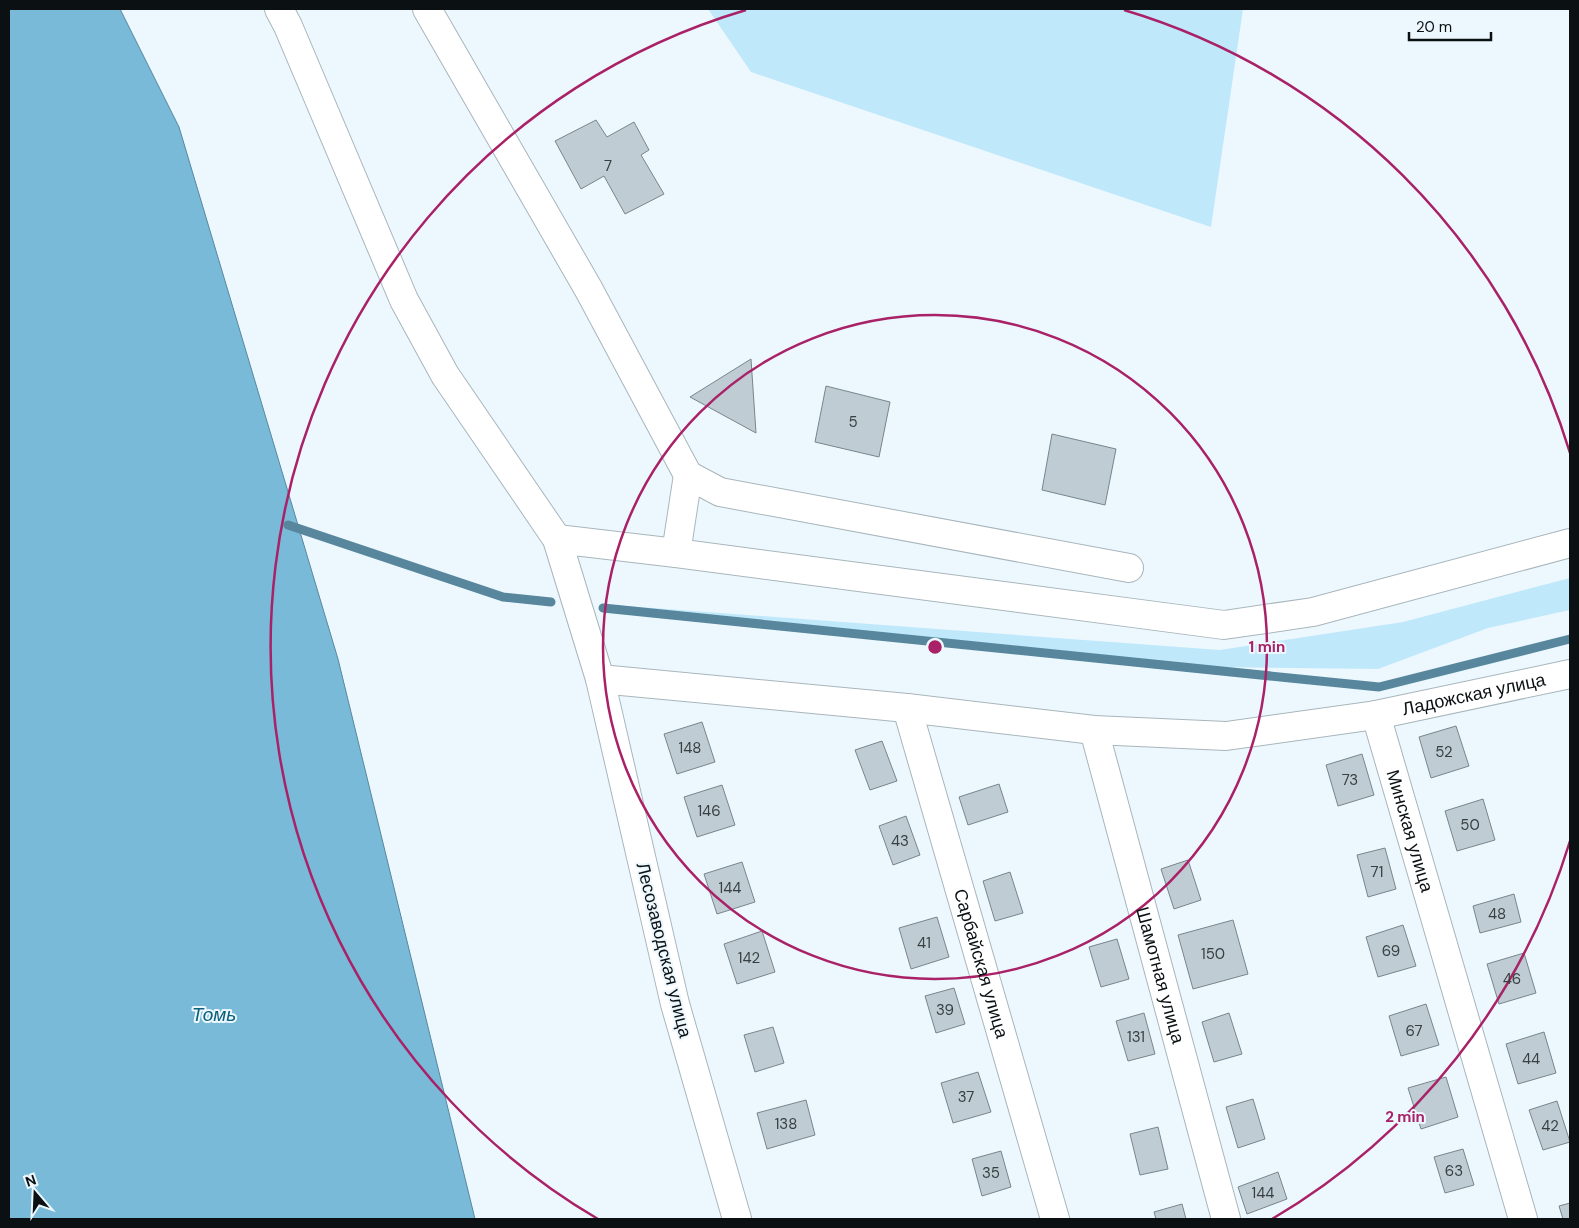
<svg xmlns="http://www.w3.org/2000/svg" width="1579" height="1228" viewBox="0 0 1579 1228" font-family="'DM Sans',sans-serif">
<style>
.green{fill:#c0e8fb}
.water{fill:#79bad8;stroke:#58879d}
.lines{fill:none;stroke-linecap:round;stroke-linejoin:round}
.stream{stroke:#58879d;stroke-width:9}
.building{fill:#bfccd3;stroke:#79858c}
.minor-casing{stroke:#a8b6bc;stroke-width:30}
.minor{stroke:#fff;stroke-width:28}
.ring{fill:none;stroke:#a92167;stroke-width:2.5}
.labels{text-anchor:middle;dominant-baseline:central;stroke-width:4;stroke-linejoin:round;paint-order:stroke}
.number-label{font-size:15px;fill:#383f42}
.street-label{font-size:18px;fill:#0b1012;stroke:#edf8fe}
.water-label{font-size:19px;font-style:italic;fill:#0a5f7d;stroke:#edf8fe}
.centre{fill:#a92167;stroke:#edf8fe;stroke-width:2.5}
.ring-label{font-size:15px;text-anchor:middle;font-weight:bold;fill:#a92167;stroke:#edf8fe;stroke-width:4;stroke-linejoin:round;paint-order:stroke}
</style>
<rect width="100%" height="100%" fill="#edf8fe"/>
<path class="green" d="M708 9H1243L1211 227 751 72Z
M1570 578V610L1488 628 1378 669 1139 666 612 605 1220 650 1403 622Z"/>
<path class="water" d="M9 9H120L179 127 338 659 475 1219H9Z"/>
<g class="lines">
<path class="stream" d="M288 525 503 597 551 602
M603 608 1379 687 1570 639"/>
</g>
<path class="building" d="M596 120 607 137 634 122 649 150 641 155 664 194 625 214 604 176 581 189 555 141Z
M751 359 756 433 690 397Z
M826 386 890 402 879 457 815 442Z
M1052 434 1116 449 1105 505 1042 490Z
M702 722 715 762 677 774 664 734Z
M1456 726 1469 766 1431 778 1419 737Z
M882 741 897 781 870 790 855 750Z
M1362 754 1374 795 1338 806 1326 765Z
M999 784 1008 812 968 825 959 797Z
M722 785 735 825 697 837 684 797Z
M1483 799 1495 840 1457 851 1445 811Z
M906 816 920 855 893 865 879 826Z
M1385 848 1396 889 1368 897 1357 855Z
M1188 860 1201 900 1174 909 1161 869Z
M742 862 755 902 717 914 704 874Z
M1010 872 1023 913 995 921 983 881Z
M1514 894 1521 922 1480 933 1473 906Z
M937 917 949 957 911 969 899 928Z
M1233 920 1248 974 1193 989 1178 935Z
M1403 925 1416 966 1378 977 1366 937Z
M762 931 775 972 737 984 724 944Z
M1117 939 1129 979 1101 987 1089 947Z
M1524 953 1536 993 1499 1004 1487 964Z
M954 988 965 1024 936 1033 925 996Z
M1426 1004 1439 1045 1401 1056 1389 1016Z
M1144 1013 1155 1054 1128 1061 1116 1021Z
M1229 1013 1242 1054 1214 1062 1202 1022Z
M773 1027 784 1063 755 1072 744 1035Z
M1544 1032 1556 1073 1518 1084 1506 1044Z
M978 1072 991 1112 953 1123 941 1083Z
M1446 1077 1458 1117 1421 1129 1408 1088Z
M1253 1099 1265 1139 1238 1148 1226 1107Z
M806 1100 815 1135 767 1149 757 1113Z
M1557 1101 1570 1142 1543 1150 1529 1110Z
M1158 1127 1168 1169 1140 1175 1130 1134Z
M1463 1149 1474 1185 1445 1193 1434 1157Z
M1001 1151 1011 1187 982 1196 972 1159Z
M1278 1172 1287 1199 1247 1214 1238 1187Z
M1570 1203V1219H1563L1559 1206Z
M1182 1204 1186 1219H1156L1154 1212Z"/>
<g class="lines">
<g class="minor-casing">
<g id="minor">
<path d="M279 9 288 26 404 300 445 375 557 539"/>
<path d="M427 9 589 290 688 475"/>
<path d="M676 553 688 475 720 492 1129 568"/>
<path id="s1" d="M600 679 907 708 1094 730 1226 736 1376 715 1523 1219"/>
<path id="s2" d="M907 708 1055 1219"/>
<path id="s3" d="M1376 715 1570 674"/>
<path id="s4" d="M1094 730 1226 1219"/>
<path d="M737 1219 675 1004 600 679 557 539 676 553 1224 625 1313 612 1570 543"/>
</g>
</g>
<use href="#minor" class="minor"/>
</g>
<g class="ring">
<circle cx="935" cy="647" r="332"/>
<path d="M1570 841A664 664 0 0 1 1272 1219M598 1219A664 664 0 0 1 746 10M1124 10A664 664 0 0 1 1570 453"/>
</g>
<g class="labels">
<g class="number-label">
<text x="608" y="166">7</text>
<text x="853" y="422">5</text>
<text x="690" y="748">148</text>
<text x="1444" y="752">52</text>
<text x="1350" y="780">73</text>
<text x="709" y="811">146</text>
<text x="1470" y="825">50</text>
<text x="900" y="841">43</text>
<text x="1377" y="872">71</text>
<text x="730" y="888">144</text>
<text x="1497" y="914">48</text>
<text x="924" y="943">41</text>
<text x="1391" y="951">69</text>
<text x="1213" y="954">150</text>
<text x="749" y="958">142</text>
<text x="1512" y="979">46</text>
<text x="945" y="1010">39</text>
<text x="1414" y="1031">67</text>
<text x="1136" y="1037">131</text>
<text x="1531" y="1059">44</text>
<text x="966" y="1097">37</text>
<text x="786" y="1124">138</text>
<text x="1550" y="1126">42</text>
<text x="1454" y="1171">63</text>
<text x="991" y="1173">35</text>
<text x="1263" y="1193">144</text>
</g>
<g class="street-label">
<text stroke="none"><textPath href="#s3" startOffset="100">Ладожская улица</textPath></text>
<text stroke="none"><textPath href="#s1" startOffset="901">Минская улица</textPath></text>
<text transform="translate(664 950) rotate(76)">Лесозаводская улица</text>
<text stroke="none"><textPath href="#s2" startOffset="266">Сарбайская улица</textPath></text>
<text stroke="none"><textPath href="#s4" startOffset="254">Шамотная улица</textPath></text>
</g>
<g class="water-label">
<text x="214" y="1014">Томь</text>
</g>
</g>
<circle cx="935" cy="647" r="8" class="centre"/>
<g class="ring-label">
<text x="1267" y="652">1 min</text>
<text x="1405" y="1122">2 min</text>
</g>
<rect width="1579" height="1228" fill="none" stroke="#0b1012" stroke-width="20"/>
<g transform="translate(35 1193) rotate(341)" stroke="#edf8fe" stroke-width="4" paint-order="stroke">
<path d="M0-4L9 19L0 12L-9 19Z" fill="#0b1012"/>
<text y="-8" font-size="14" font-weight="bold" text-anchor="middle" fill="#0b1012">N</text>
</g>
<path d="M1409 32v8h82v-8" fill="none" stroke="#0b1012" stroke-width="2.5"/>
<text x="1416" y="32" font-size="15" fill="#0b1012" stroke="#edf8fe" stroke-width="4" paint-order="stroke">20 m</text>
</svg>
